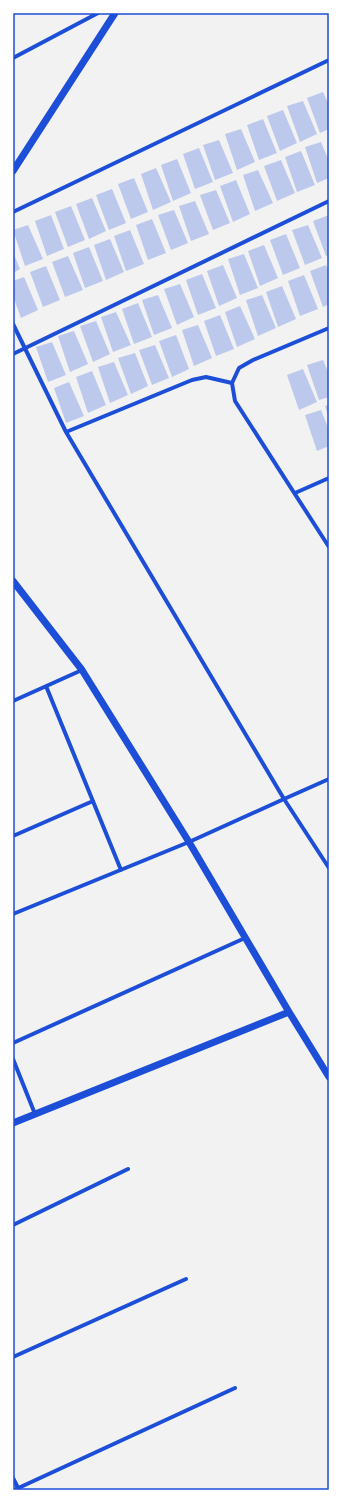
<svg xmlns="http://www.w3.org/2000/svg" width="342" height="1503" viewBox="0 0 342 1503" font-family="Spectral,serif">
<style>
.building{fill:#bdc9ec}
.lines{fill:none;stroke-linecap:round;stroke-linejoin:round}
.minor{stroke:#1d4ed8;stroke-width:4}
.tertiary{stroke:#1d4ed8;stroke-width:7}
.neatline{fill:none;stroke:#1d4ed8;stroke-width:1.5}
</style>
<rect width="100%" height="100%" fill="#f2f2f2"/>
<path class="building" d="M323 92 329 105V129L320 133 307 98Z
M303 101 317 134 300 142 287 106Z
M283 110 297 143 280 151 267 116Z
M263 119 277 153 259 160 247 125Z
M241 129 255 162 237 170 225 134Z
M219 140 233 173 215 180 203 145Z
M321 142 329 161V178L317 183 305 147Z
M199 148 213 182 195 189 183 154Z
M301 151 315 185 297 192 285 157Z
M177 159 191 193 173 201 161 165Z
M281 160 295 193 277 201 264 166Z
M156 168 171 202 153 210 141 174Z
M258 170 273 203 255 211 243 175Z
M134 178 148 212 131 219 118 184Z
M236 180 250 214 233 222 220 186Z
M112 189 126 223 109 230 96 195Z
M216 190 230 223 213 230 200 195Z
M92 198 106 231 89 239 76 204Z
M195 201 209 234 191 241 179 206Z
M71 206 85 240 68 247 55 212Z
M174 210 188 243 171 250 158 215Z
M51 215 64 249 47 256 35 221Z
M329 215V255L326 256 313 221Z
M152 219 166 253 148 260 136 225Z
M28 225 43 259 25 266 13 230Z
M308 225 322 258 305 265 292 230Z
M130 230 144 264 126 271 114 236Z
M286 234 300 268 283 275 270 240Z
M110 239 124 272 106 280 94 245Z
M264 245 278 278 260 286 248 251Z
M89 247 103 281 85 288 73 253Z
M13 252 20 269 13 273Z
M244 254 258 288 240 295 228 259Z
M68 256 83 290 65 297 52 262Z
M223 265 237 298 219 306 207 271Z
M326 265 329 272V304L323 307 310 271Z
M46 266 60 300 43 307 30 272Z
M202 274 216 308 198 315 186 280Z
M304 275 318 309 300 316 288 281Z
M24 277 38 310 21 318 13 296V281Z
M180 284 194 317 177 325 164 289Z
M282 286 296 319 278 327 266 292Z
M158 295 172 328 154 335 142 300Z
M262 295 276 328 258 336 246 300Z
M138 303 152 337 134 344 122 309Z
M240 306 255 339 237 347 225 312Z
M116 312 131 345 113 352 101 317Z
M220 315 234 349 216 356 204 321Z
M96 321 110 354 93 362 80 326Z
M198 325 212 358 194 366 182 330Z
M74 331 88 364 70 372 58 336Z
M176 335 189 369 172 377 159 341Z
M52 342 66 375 48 382 36 347Z
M155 345 169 378 152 385 139 350Z
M135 353 148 386 131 394 118 358Z
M323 360 329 374V397L319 400 307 365Z
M114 362 128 395 110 403 98 367Z
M303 369 317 402 299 410 287 375Z
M92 371 106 405 88 413 76 377Z
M69 382 84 416 66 423 54 388Z
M329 405V418L325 406Z
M321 410 329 430V446L317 451 305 415Z"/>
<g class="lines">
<path class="minor" d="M13 58 98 13
M13 212 329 60
M13 324 66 432 284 799 329 779
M329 328 253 360 239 368 232 383 235 401 329 547
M13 354 329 201
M66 432 192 380 206 377 232 383
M295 493 329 478
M46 686 121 870
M13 701 82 670
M13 836 93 801
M13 914 189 842 284 799 329 868
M13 1043 245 938
M13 1059 35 1114
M13 1225 128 1169
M13 1357 186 1279
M13 1478 19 1490
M14 1490 235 1388"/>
<path class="tertiary" d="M13 171 115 13
M13 581 82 670 189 842 289 1012 329 1077
M13 1123 289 1012"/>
</g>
<rect width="342" height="1503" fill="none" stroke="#ffffff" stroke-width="28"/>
<rect x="14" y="14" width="314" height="1475" class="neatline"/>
</svg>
